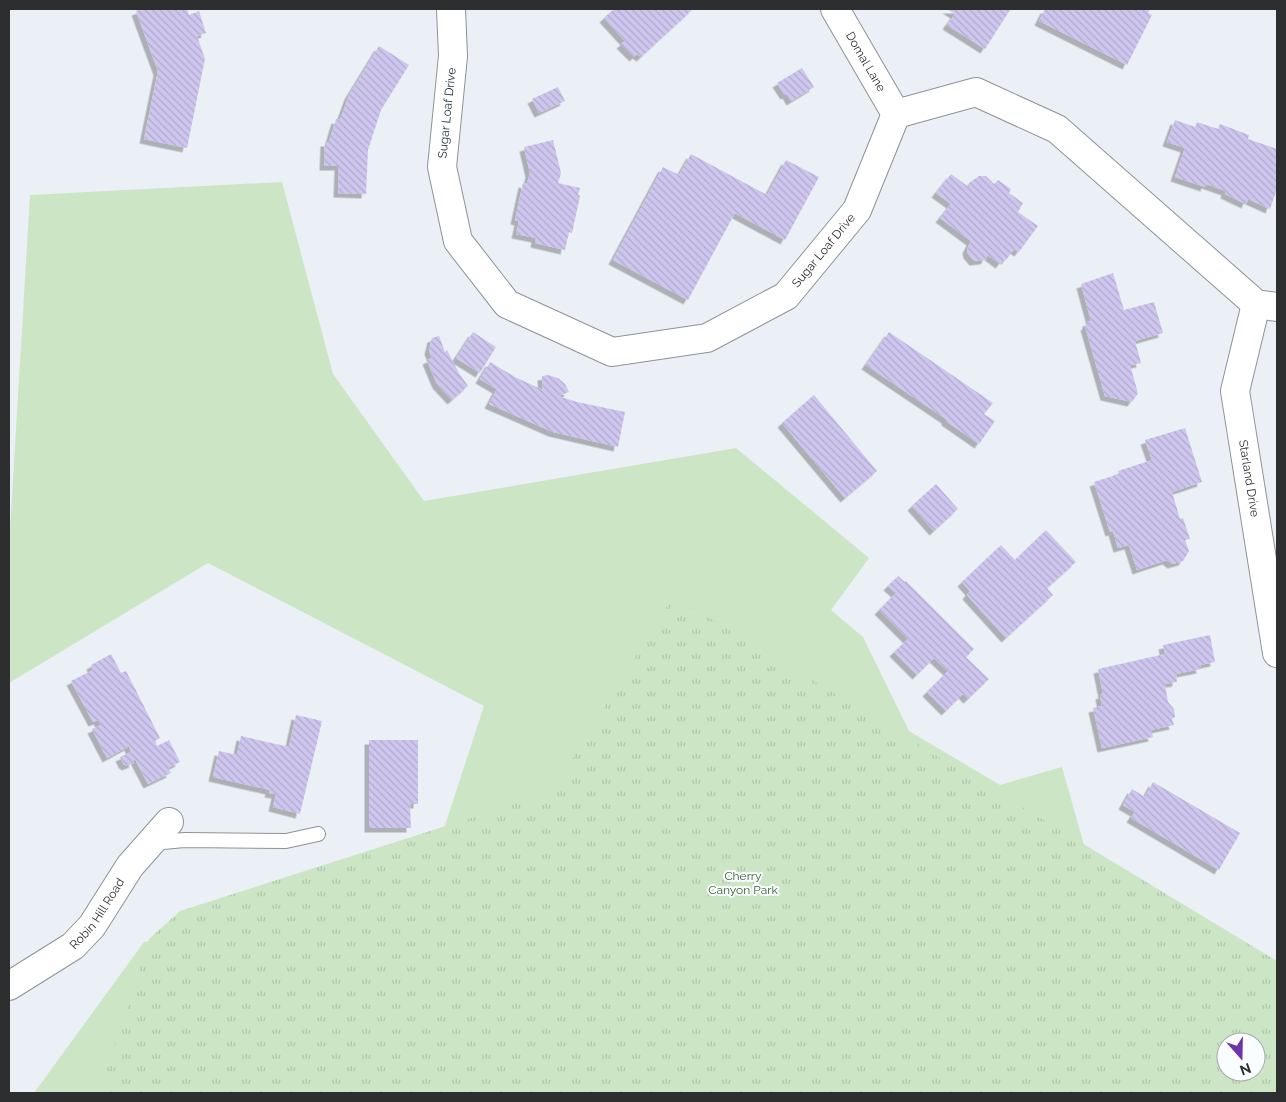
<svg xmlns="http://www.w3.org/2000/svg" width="1286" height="1102" viewBox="0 0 1286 1102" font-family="Raleway,sans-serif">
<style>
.grass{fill:#cce5c4;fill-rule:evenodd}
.park{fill:url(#park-tufts);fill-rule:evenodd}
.building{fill:url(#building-back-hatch);filter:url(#shadow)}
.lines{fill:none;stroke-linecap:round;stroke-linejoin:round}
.service-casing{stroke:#8d9398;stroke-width:16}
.minor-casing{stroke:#8d9398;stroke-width:30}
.service{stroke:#fff;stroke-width:14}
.minor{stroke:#fff;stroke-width:28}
.labels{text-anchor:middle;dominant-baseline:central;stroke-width:4;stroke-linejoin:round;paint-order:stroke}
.street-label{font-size:12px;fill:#2c2e30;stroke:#fafdff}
.park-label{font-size:12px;fill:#395d2c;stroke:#fafdff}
</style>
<defs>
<pattern id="park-tufts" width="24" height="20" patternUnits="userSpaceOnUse" patternTransform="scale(1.25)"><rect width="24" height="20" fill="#cce5c4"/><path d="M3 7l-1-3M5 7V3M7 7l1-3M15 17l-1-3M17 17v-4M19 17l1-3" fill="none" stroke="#afc5a9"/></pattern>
<pattern id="building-back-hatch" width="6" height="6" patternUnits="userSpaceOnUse" patternTransform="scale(1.25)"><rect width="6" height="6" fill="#cec6ee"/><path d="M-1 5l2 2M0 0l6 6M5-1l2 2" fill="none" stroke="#b1aacc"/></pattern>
<filter id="shadow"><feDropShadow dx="-4.5" dy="4.5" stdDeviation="0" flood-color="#0004"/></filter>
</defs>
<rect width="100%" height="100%" fill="#eaf0f6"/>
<path class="grass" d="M282 182 333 374 424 501 736 448 869 558 831 610 863 637 909 731 1000 785 1062 767 1135 1026 1277 1016V1093H34L144 942 417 911 484 706 208 563 9 683V547L30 195ZM1226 1042H1256V1072H1226Z"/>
<path class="park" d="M673 596 1277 961V1093H99L149 939 180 911 552 792ZM1226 1042H1256V1072H1226Z"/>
<path class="building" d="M142 9H187L189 15 199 11 206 33 197 36 205 59 187 148 144 139 158 71 136 11Z
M614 9H693L641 57 637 54 634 57 621 44 625 41 604 18Z
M947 9H1009L1010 10 985 49 947 25 955 14Z
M1045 9H1150L1148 13 1152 15 1127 65 1039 21Z
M379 46 409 65 381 110 368 150 366 194 338 193 339 166H324L325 142H329L336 119 340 120 349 95Z
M802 68 814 87 791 101 787 94 785 95 777 83Z
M558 87 565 101 539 113 532 99Z
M1175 120 1195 127 1197 122 1218 129 1220 124 1249 135 1248 139 1277 149V189L1270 209 1248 199 1246 204 1225 194 1226 191 1206 184 1205 187 1175 177 1185 148 1167 142Z
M553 140 561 173 558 183 580 188 578 195 580 196 572 233 569 232 565 250 535 243 536 238 516 234 519 221 515 220 523 183 527 184 530 173 524 147Z
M691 154 767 195 786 160 819 177 785 240 735 213 688 300 613 260 663 167 679 175Z
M951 174 970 188 969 183 979 176H986L994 184 998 180 1011 189 1009 193 1023 203 1018 212 1038 226 1019 252 1014 249 1006 260 1004 259 1000 264 988 255 985 260 974 261 968 254 967 249 971 241 940 218 951 204 936 193Z
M1113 273 1124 310 1154 302 1163 333 1135 341 1141 363 1130 365 1138 393 1132 402 1105 396 1085 326 1087 325V322L1091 321 1081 284Z
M473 332 496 347 480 373 456 358Z
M889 332 993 403 984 414 995 421 979 444 946 421V419L866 365Z
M439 336 445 352 447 350 459 373 468 386 452 400 437 384 427 360 432 358 429 350 432 338Z
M490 362 515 377 543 390 542 376 548 375 558 378 565 384 569 392 558 396 577 402 625 412 618 447 553 432 489 404 497 389 480 379Z
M814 395 877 471 845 498 782 423Z
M1185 428 1202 482 1172 492 1180 519 1183 518 1190 539 1185 540 1189 551 1183 561 1172 564 1167 560 1137 570 1129 545 1118 548 1113 531 1110 532 1094 482 1119 474 1118 471 1152 460 1145 440Z
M936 484 958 509 934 531 912 506Z
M1046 530 1076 562 1047 588 1053 595 1006 638 967 595 970 591 962 582 1001 545 1015 560Z
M898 576 905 582 906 581 974 649 966 657 989 679 968 699 963 694 946 711 927 692 948 671 934 658 917 675 894 652 908 639 879 610 896 593 888 586Z
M1210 635 1215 662 1200 665 1201 669 1176 674 1177 682 1165 684 1168 702 1174 709 1175 717 1172 719 1174 725 1151 730 1153 737 1102 748 1093 708 1102 706 1100 695 1103 694 1098 669 1165 654 1163 645Z
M111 654 121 673 126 671 160 738 155 741 157 746 169 740 180 762 168 768 171 773 148 784 135 759 133 761 134 763 126 766 125 764 124 765 120 757 131 752 129 746 107 758 92 729 101 725 98 720 93 722 71 681 93 670 91 665Z
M296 715 322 721 300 814 273 807 276 794 269 793 270 790 213 777 219 751 237 755 241 736 289 747Z
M369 740H418V804H410L411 828H369Z
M1153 782 1240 833 1219 870 1131 818 1135 812 1123 805 1132 789 1145 797Z"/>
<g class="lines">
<g class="service-casing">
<path id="service" d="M153 843 184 840 286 841 318 834"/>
</g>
<g class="minor-casing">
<g id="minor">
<path id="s1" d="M451 9 453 56 442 167 458 241 507 304 612 352 707 338 786 296 857 210 896 114"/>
<path id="s2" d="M835 9 896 114"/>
<path d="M896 114 976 92 1057 129 1256 304 1277 307"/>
<path id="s3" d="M1256 304 1235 391 1277 653"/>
<path id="s4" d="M9 986 73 946 92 926 130 866 169 822"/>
</g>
</g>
<use href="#service" class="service"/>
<use href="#minor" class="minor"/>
</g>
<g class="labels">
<g class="street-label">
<text stroke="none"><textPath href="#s2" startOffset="61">Domal Lane</textPath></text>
<text transform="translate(447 113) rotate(-84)">Sugar Loaf Drive</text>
<text stroke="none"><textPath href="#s1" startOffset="674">Sugar Loaf Drive</textPath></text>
<text stroke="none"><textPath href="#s3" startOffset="178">Starland Drive</textPath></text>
<text stroke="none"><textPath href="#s4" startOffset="116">Robin Hill Road</textPath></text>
</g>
<g class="park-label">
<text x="743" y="876">Cherry<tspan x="743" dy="14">Canyon Park</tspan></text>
</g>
</g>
<rect width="1286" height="1102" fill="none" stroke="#2c2e30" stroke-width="20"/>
<g transform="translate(1241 1057) rotate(160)"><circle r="24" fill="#fafdff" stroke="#a8aaac"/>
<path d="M0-4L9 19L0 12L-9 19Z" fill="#6f34a9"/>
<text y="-8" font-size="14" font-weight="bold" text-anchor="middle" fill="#2c2e30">N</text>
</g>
</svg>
